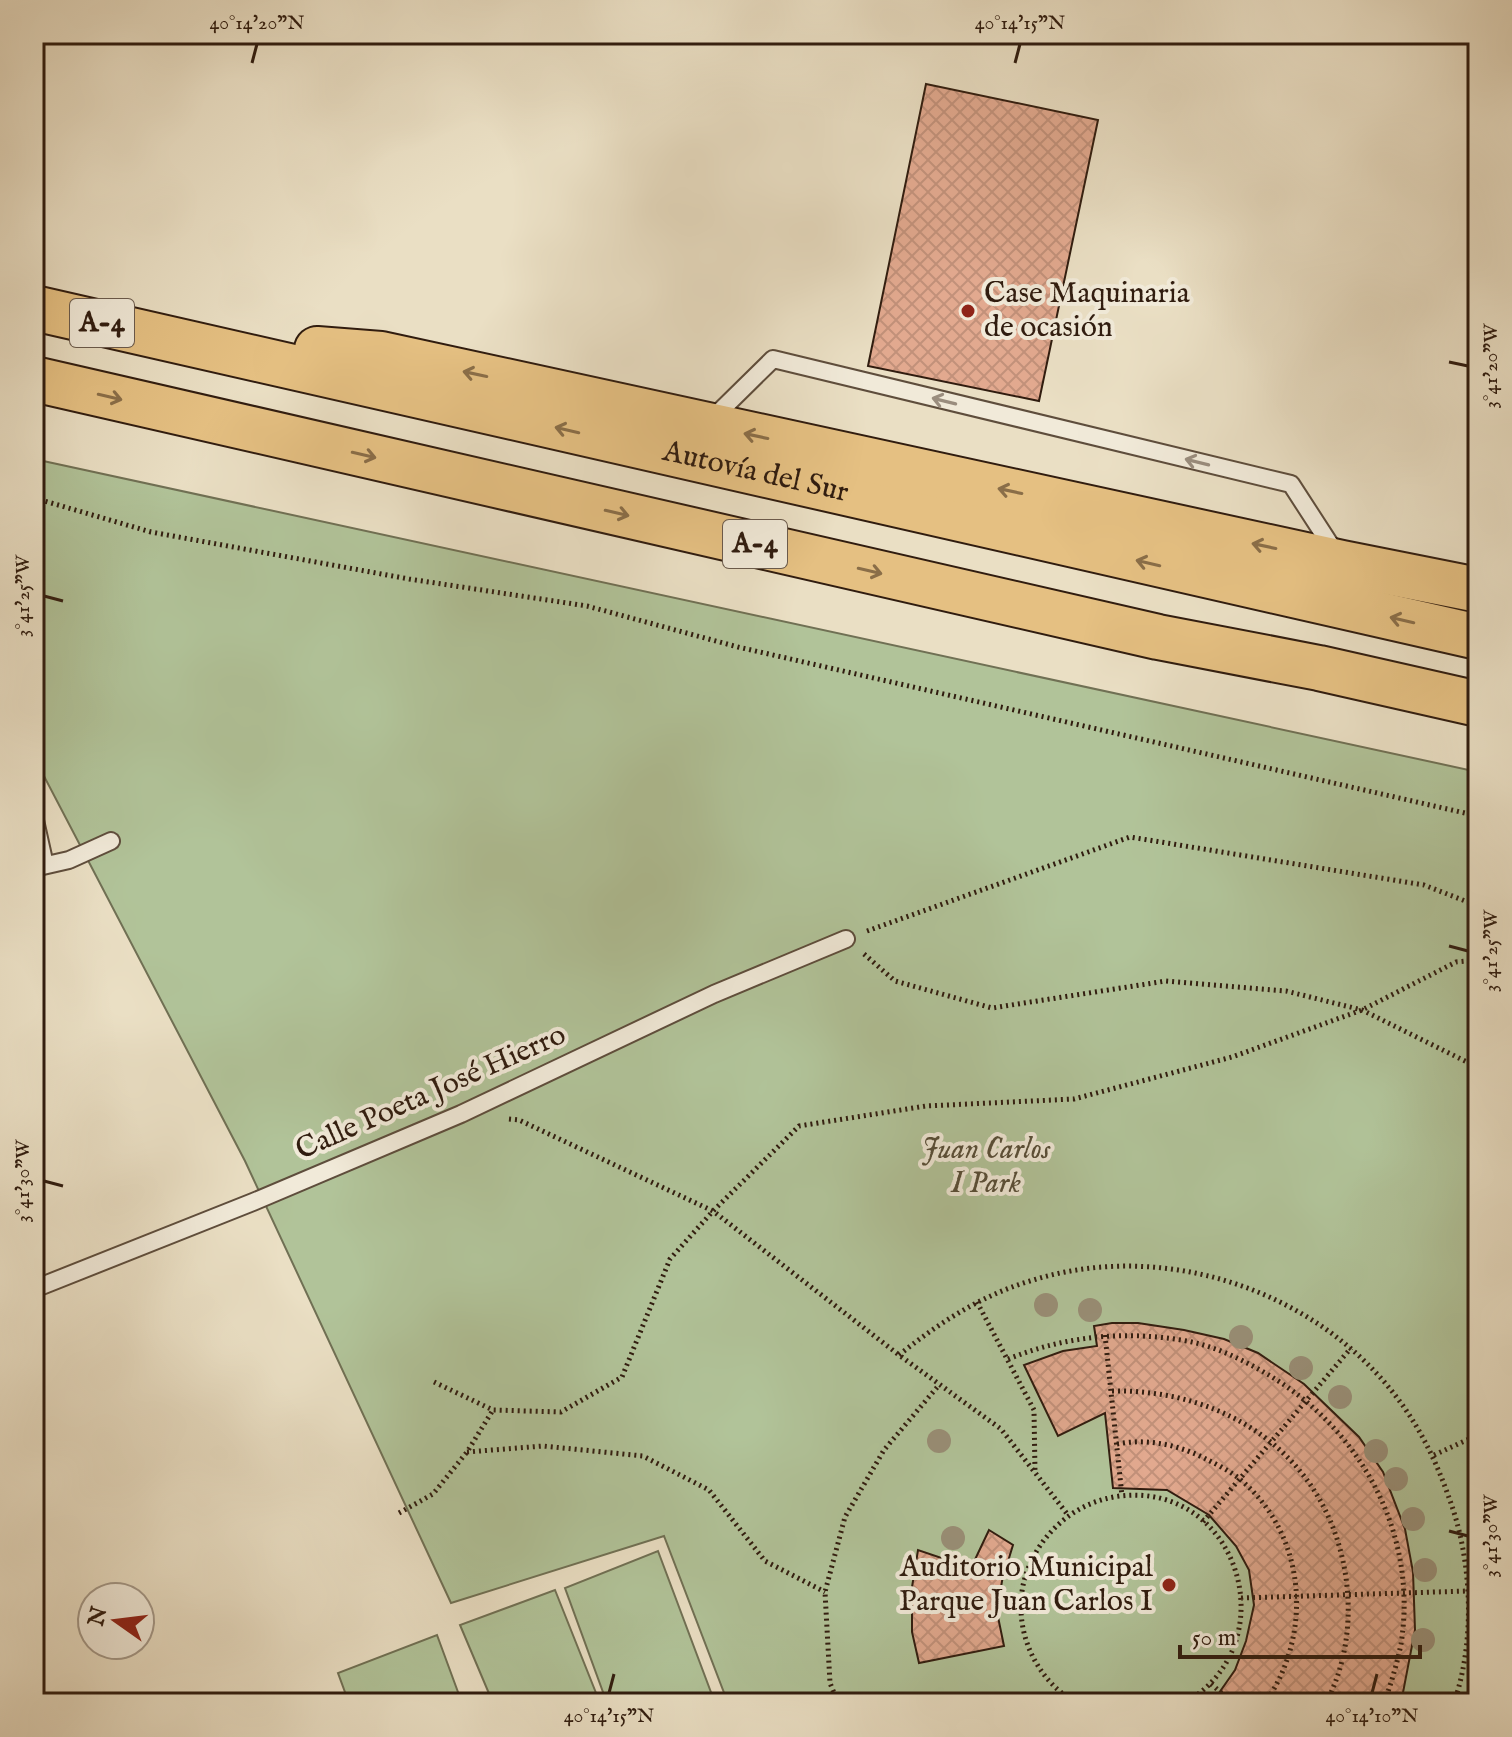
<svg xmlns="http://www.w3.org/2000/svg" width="1512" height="1737" viewBox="0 0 1512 1737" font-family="'IM FELL English',serif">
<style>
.green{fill:#b1c399;stroke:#707054;stroke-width:2}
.building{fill:url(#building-cross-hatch);stroke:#301c0f;stroke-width:2}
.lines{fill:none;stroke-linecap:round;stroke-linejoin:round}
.service-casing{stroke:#5e4d3c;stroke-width:20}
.motorway-casing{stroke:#301c0f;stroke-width:48}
.path{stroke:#301c0f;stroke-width:5;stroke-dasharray:2 4;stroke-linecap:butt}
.service{stroke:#f1ead9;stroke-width:16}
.motorway{stroke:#e5c082;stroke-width:44}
.tree{fill:#998f77}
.oneway{stroke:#8a6e48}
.oneway2{stroke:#9a8d7e}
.ticks{fill:none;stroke:#301c0f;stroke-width:3}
.poi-dot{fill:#8f2418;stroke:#f1ead9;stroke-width:3}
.labels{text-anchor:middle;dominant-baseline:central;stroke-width:8;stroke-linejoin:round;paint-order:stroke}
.shield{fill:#f1ead9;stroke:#6a5a4c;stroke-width:2}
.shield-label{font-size:28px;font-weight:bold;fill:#301c0f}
.poi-label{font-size:30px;fill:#301c0f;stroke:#f1ead9;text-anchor:start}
.street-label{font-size:30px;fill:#301c0f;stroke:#f1ead9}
.park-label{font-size:30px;font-style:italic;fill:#574e38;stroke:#f1ead9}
.neatline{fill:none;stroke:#301c0f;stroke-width:3}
.ticks-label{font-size:20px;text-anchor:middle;fill:#301c0f}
</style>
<defs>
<pattern id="building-cross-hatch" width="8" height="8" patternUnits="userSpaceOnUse" patternTransform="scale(2)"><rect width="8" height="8" fill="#e2a98f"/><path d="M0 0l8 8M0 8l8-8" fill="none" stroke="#c2917a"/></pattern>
</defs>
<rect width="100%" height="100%" fill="#eadfc4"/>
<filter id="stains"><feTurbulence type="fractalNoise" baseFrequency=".0025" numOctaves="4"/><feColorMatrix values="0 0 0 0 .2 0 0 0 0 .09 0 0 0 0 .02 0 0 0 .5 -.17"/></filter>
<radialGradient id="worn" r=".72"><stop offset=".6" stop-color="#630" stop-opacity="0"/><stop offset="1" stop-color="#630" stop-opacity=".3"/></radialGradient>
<path class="green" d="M34 459 1478 772V1703H728L664 1536 451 1603 245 1161 34 757Z
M658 1551 715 1703H607L565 1588Z
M555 1590 600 1703H493L460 1625Z
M437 1635 462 1703H349L338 1673Z"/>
<path class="building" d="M926 84 1098 120 1039 401 868 366Z
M1112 1323H1138L1184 1330 1224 1339 1258 1353 1304 1384 1359 1437 1383 1472 1405 1529 1413 1572 1415 1630 1401 1703H1212L1235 1670 1246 1641 1254 1605 1249 1570 1236 1546 1209 1515 1167 1490 1113 1488 1105 1413 1058 1436 1024 1365 1063 1351 1097 1346 1094 1326Z
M989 1530 1013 1545 1002 1581 997 1612 1004 1646 919 1663 912 1632V1587L918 1550 971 1568Z"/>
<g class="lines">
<g class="service-casing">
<path id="service" d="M710 421 773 359 1291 484 1337 555
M34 816 45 865
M34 868 69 860 111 841
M34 1289 253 1202 461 1114 714 994 846 939"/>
</g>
<g class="motorway-casing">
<g id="motorway">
<path id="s1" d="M34 308 1478 637"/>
<path d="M317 349 381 354 1342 563 1478 590"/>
<path d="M34 379 1158 637 1319 668 1478 704"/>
</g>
</g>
<path class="path" d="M34 498 151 532 409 579 587 606 738 647 1478 816
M867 931 1130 837 1424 885 1478 906
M864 954 895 981 992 1008 1166 981 1286 991 1362 1010 1467 1062 1478 1070
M509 1119 519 1120 713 1211 899 1355 1001 1429 1068 1515
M977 1302 1034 1410 1035 1472
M1105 1335 1122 1496
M899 1355C939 1323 980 1296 1030 1281 1161 1239 1315 1288 1398 1399 1420 1428 1436 1461 1448 1495 1472 1558 1476 1638 1454 1703
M1008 1359C1066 1336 1124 1330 1187 1341 1213 1346 1237 1357 1260 1370 1358 1424 1419 1531 1401 1644 1397 1664 1391 1684 1384 1703
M434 1382 493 1410 561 1412 622 1377 670 1259 713 1211 799 1126 926 1106 1074 1099 1232 1057 1362 1010 1456 962 1478 960
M1112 1391C1229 1389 1329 1458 1346 1578 1352 1620 1346 1665 1326 1703
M1117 1444C1147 1438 1179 1445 1206 1459 1218 1465 1232 1472 1242 1481 1307 1537 1313 1635 1265 1703
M467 1452 543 1446 643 1456 709 1490 765 1561 825 1592
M1434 1455 1478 1435
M399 1513 433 1494 467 1452 493 1410
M1203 1522 1351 1348
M1241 1598 1468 1591
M1211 1684 1233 1703
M838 1703 830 1683 825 1592 845 1517 884 1450 939 1385
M1077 1703C1043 1685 1021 1646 1021 1608 1020 1576 1036 1544 1060 1523 1077 1508 1097 1499 1120 1496 1239 1482 1288 1643 1185 1703"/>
<use href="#service" class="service"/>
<use href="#motorway" class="motorway"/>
</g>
<g class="tree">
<circle cx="1046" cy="1305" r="12"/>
<circle cx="1090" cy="1310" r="12"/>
<circle cx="1241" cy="1337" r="12"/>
<circle cx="1301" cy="1368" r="12"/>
<circle cx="1340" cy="1397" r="12"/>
<circle cx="939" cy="1441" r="12"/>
<circle cx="1376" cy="1451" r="12"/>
<circle cx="1396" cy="1479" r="12"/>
<circle cx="1413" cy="1519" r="12"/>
<circle cx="953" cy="1538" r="12"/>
<circle cx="1425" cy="1570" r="12"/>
<circle cx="1423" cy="1640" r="12"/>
</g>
<defs><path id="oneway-shaft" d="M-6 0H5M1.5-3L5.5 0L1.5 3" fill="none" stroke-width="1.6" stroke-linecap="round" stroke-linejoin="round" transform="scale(2)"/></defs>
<g class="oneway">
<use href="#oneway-shaft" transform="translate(475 374) rotate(-168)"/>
<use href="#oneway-shaft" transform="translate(110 397) rotate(13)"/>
<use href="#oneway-shaft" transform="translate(567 430) rotate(-167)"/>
<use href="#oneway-shaft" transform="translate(756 436) rotate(-168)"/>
<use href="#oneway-shaft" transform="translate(364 455) rotate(13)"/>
<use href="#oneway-shaft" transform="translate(1010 491) rotate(-168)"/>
<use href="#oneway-shaft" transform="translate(617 513) rotate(13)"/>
<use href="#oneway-shaft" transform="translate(1264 546) rotate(-168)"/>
<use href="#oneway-shaft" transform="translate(1148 563) rotate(-167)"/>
<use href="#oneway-shaft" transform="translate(870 571) rotate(13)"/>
<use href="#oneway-shaft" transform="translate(1402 620) rotate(-167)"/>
</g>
<g class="oneway2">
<use href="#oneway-shaft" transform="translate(944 401) rotate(-166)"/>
<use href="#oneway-shaft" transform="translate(1197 462) rotate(-166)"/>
</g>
<path class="ticks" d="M252 63 257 44M1015 63 1020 44M1449 362 1468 366M44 596 63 601M1449 946 1468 951M44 1181 63 1186M1449 1531 1468 1536M609 1693 614 1674M1372 1693 1377 1674"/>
<g class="poi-dot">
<circle cx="968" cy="311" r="8"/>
<circle cx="1169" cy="1585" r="8"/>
</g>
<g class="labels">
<g class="shield">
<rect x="70" y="299" width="64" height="48" rx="6"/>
<rect x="723" y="520" width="64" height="48" rx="6"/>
</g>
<g class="shield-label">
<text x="102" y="323">A-4</text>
<text x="755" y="544">A-4</text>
</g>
<g class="poi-label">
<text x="984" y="294">Case Maquinaria<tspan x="984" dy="34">de ocasión</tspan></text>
<text x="1153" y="1568" text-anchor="end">Auditorio Municipal<tspan x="1153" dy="34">Parque Juan Carlos I</tspan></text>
</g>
<g class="street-label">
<text stroke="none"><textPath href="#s1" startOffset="740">Autovía del Sur</textPath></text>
<text transform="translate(431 1093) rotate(-24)">Calle Poeta José Hierro</text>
</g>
<g class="park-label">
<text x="986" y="1150">Juan Carlos<tspan x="986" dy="34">I Park</tspan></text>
</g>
</g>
<rect width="1512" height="1737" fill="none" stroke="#eadfc4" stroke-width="88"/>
<g transform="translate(116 1621) rotate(284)"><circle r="38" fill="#f1ead9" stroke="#a49888" stroke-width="2"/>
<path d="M0-6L14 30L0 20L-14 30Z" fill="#8f2418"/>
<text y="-12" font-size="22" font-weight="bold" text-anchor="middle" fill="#301c0f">N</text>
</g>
<path d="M1180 1645v12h240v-12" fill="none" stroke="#301c0f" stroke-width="4"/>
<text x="1192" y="1645" font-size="24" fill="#301c0f" stroke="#f1ead9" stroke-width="6" paint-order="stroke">50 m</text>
<rect x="44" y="44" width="1424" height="1649" class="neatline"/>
<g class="ticks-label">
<text x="257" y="29">40°14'20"N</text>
<text x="1020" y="29">40°14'15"N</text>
<text transform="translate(1490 366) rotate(-90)" y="7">3°41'20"W</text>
<text transform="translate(22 596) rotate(-90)" y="7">3°41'25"W</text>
<text transform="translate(1490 951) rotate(-90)" y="7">3°41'25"W</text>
<text transform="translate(22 1181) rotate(-90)" y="7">3°41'30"W</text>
<text transform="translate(1490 1536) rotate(-90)" y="7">3°41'30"W</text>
<text x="609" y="1722">40°14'15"N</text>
<text x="1372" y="1722">40°14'10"N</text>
</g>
<rect width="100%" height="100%" filter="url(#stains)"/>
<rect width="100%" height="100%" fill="url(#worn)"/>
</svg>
